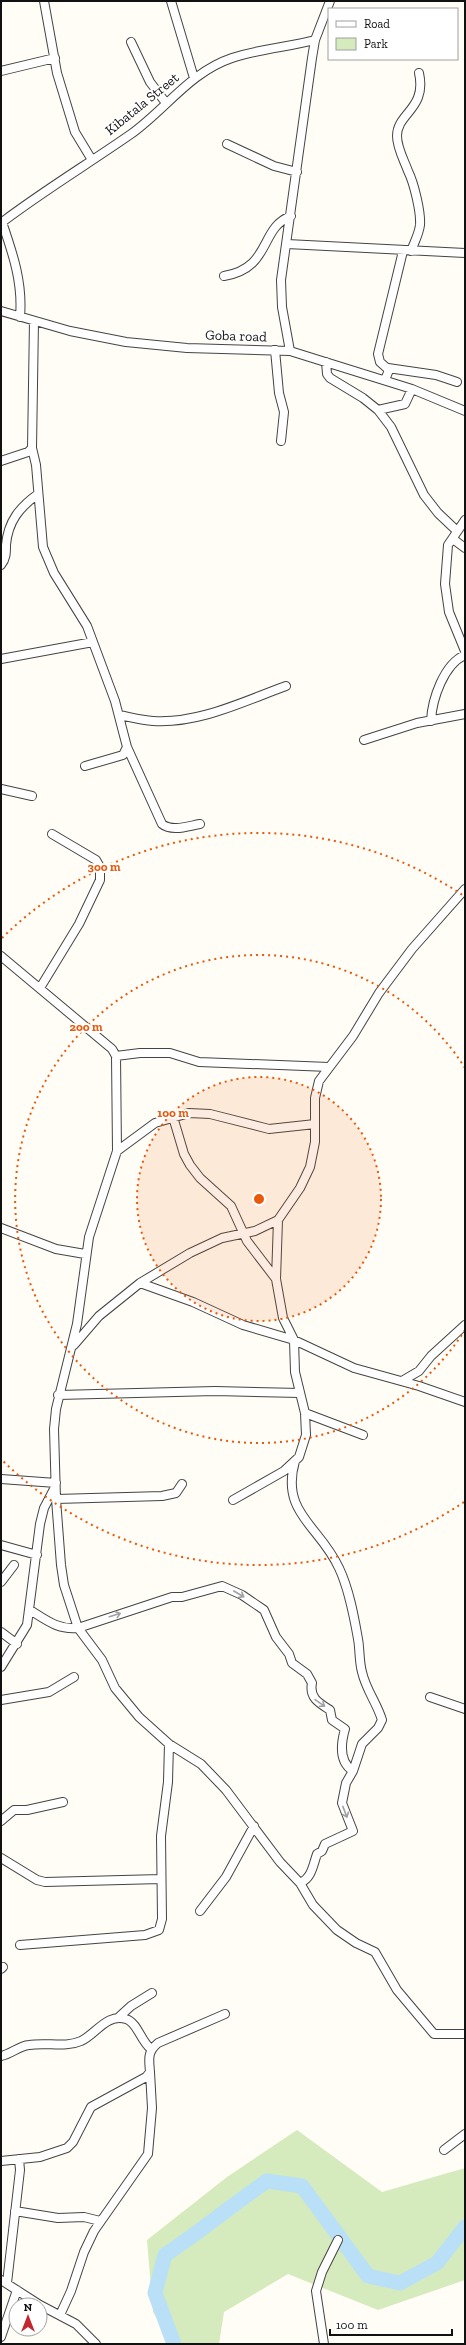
<svg xmlns="http://www.w3.org/2000/svg" width="466" height="2345" viewBox="0 0 466 2345" font-family="'Zilla Slab',serif">
<style>
.green{fill:#d5ebbd}
.lines{fill:none;stroke-linecap:round;stroke-linejoin:round}
.river{stroke:#b9e0f7;stroke-width:15}
.minor-casing{stroke:#444;stroke-width:10}
.minor{stroke:#fff;stroke-width:8}
.oneway{stroke:#a0a0a0}
.ring{fill:none;stroke:#e8590c;stroke-width:2;stroke-dasharray:2 4}
.labels{text-anchor:middle;dominant-baseline:central;stroke-width:4;stroke-linejoin:round;paint-order:stroke}
.street-label{font-size:14px;fill:#111;stroke:#fff}
.centre{fill:#e8590c;stroke:#fff;stroke-width:2}
.ring-label{font-size:12px;text-anchor:middle;font-weight:bold;fill:#e8590c;stroke:#fff;stroke-width:4;stroke-linejoin:round;paint-order:stroke}
</style>
<rect width="100%" height="100%" fill="#fffdf5"/>
<path class="green" d="M297 2130 382 2192 465 2168V2280L378 2310 288 2274 224 2312 219 2344H172L153 2312 147 2240 227 2177Z"/>
<g class="lines">
<path class="river" d="M174 2344 155 2293 165 2255C200 2232 232 2205 267 2181L302 2186 368 2276 400 2283 437 2263 465 2227"/>
<g class="minor-casing">
<path id="minor" d="M44 1 57 73 75 132 92 160
M171 1 194 78
M131 42 150 82 166 103
M1 71 55 58
M227 144 274 166 297 172
M2 222C13 254 23 283 20 317
M1 223C43 191 88 164 131 134 166 109 190 72 232 58 259 49 288 47 315 40
M287 244 465 253
M411 251C414 243 419 234 420 225 421 212 414 183 408 171 404 160 397 148 397 136 397 113 427 109 419 73
M224 276C272 268 259 228 291 216
M1 311 70 331 126 342 187 348 290 351 412 389 465 411
M275 350 279 393 284 412 281 441
M290 351 282 307 281 280 312 58 315 40 330 1
M326 362 327 374 330 378 363 398 378 410 391 427 424 495 438 513 457 531
M388 368 436 375 457 382
M385 380 389 370 380 362 378 354 403 251
M378 410 405 404 412 389
M32 448 36 465 43 547 54 573 87 626 115 701 127 747 123 755 85 766
M1 461 28 452 32 448 34 321
M465 520 448 545 445 584 449 612 465 651
M453 539 465 548
M1 565C6 559 6 553 6 545 8 521 20 507 38 494
M1 659 93 642
M119 715C130 717 141 720 153 721 199 724 244 701 286 686
M431 721C432 699 444 664 465 655
M364 740 417 723 465 714
M127 747 162 824C172 832 188 826 200 824
M1 789 32 796
M1 956 112 1049 116 1056 117 1151 89 1237 77 1324 56 1409 54 1429 56 1499 61 1565 64 1585 78 1628 102 1660 115 1688 139 1717 169 1744 201 1764 226 1790 280 1862 300 1883 313 1905 337 1930 356 1943 375 1952 397 1990 434 2034H465
M40 988 79 924 100 880V867L96 860 52 834
M116 1056 140 1053H170L199 1062 329 1067
M173 1117 184 1154 190 1165 200 1178 231 1206 247 1241 276 1279
M117 1151 155 1123 189 1113 210 1114 269 1129 315 1124
M1 1228 56 1249 85 1254
M140 1283 193 1302 243 1325 294 1340 354 1368 419 1386 465 1402
M74 1345 99 1316 140 1283 190 1253 222 1238 255 1231 278 1220 300 1188 310 1167 315 1142V1098L319 1081 353 1036 379 993 412 949 465 889
M402 1381 419 1371 431 1356 465 1325
M58 1395 215 1391 300 1393
M305 1413 363 1435
M295 1461C280 1513 320 1526 339 1568 349 1589 354 1616 358 1639 360 1650 359 1661 362 1672 366 1690 377 1703 382 1720L378 1728 362 1744 353 1771
M1 1479 56 1483
M56 1499 162 1496 176 1493 182 1484
M233 1500 284 1471 299 1457 306 1435 305 1413 295 1372 294 1340 283 1318 276 1279 278 1220
M1 1545 37 1555
M1 1582 14 1565
M30 1610C46 1620 58 1630 78 1628L172 1597H182L222 1586 242 1595 264 1610 276 1637 289 1654 292 1663 307 1674 312 1683C309 1698 319 1703 330 1710L332 1720 345 1729C341 1743 339 1762 353 1771L346 1783 342 1803 353 1831 325 1844 322 1851 317 1854C313 1865 312 1878 300 1883
M1 1632 17 1644
M1 1667 27 1625 40 1524 44 1508 55 1487
M430 1697 465 1709
M1 1700 49 1692 74 1677
M1 1821 14 1810H27L63 1802
M1 1858 37 1880 45 1882 161 1879
M200 1911 226 1877 254 1826
M20 1945 145 1935 159 1930 162 1919 161 1836 168 1782 169 1744
M1 1969 3 1967
M119 2017 131 2006 152 1993
M1 2056C11 2054 19 2046 29 2045 47 2042 65 2048 81 2041 96 2034 107 2013 126 2019 137 2022 141 2041 150 2048
M444 2150 465 2134
M1 2161 40 2157 67 2148 73 2142 91 2107 146 2077 150 2072C149 2059 147 2052 158 2043L225 2014
M15 2211 58 2218 84 2217 100 2221
M1 2280 40 2305
M7 2283 20 2170 19 2159
M40 2305 76 2324 96 2344
M60 2315 71 2291 84 2252 94 2231 148 2154 152 2108 150 2072
M1 2337 17 2290
M324 2344 316 2291 322 2272 338 2240"/>
</g>
<use href="#minor" class="minor"/>
</g>
<defs><path id="oneway-shaft" d="M-6 0H5M1.5-3L5.5 0L1.5 3" fill="none" stroke-width="1.6" stroke-linecap="round" stroke-linejoin="round"/></defs>
<g class="oneway">
<use href="#oneway-shaft" transform="translate(239 1594) rotate(30)"/>
<use href="#oneway-shaft" transform="translate(115 1615) rotate(-17)"/>
<use href="#oneway-shaft" transform="translate(320 1703) rotate(35)"/>
<use href="#oneway-shaft" transform="translate(345 1812) rotate(69)"/>
</g>
<circle cx="259" cy="1199" r="122" fill="#e8590c" fill-opacity=".12"/>
<g class="ring">
<circle cx="259" cy="1199" r="122"/>
<path d="M465 1330A244 244 0 1 1 465 1068"/>
<path d="M464 1502A366 366 0 0 1 2 1460M2 938A366 366 0 0 1 464 896"/>
</g>
<g class="labels">
<g class="street-label">
<text transform="translate(142 104) rotate(-39)">Kibatala Street</text>
<text transform="translate(236 336) rotate(2)">Goba road</text>
</g>
</g>
<circle cx="259" cy="1199" r="6" class="centre"/>
<g class="ring-label">
<text x="104" y="871">300 m</text>
<text x="86" y="1031">200 m</text>
<text x="173" y="1117">100 m</text>
</g>
<rect width="466" height="2345" fill="none" stroke="#111111" stroke-width="4"/>
<rect x="328" y="8" width="130" height="52" fill="#ffffff" stroke="#a0a0a0"/>
<rect x="336" y="21" width="20" height="6" fill="#ffffff" stroke="#a0a0a0"/>
<text x="364" y="28" font-size="12" fill="#111111">Road</text>
<rect x="336" y="38" width="20" height="12" fill="#d5ebbd" stroke="#a0a0a0"/>
<text x="364" y="48" font-size="12" fill="#111111">Park</text>
<g transform="translate(28 2317)"><circle r="19" fill="#ffffff" stroke="#a0a0a0"/>
<path d="M0-3L7 15L0 10L-7 15Z" fill="#c4262e"/>
<text y="-6" font-size="11" font-weight="bold" text-anchor="middle" fill="#111111">N</text>
</g>
<path d="M330 2329v6h122v-6" fill="none" stroke="#111111" stroke-width="2"/>
<text x="336" y="2329" font-size="12" fill="#111111" stroke="#ffffff" stroke-width="3" paint-order="stroke">100 m</text>
</svg>
